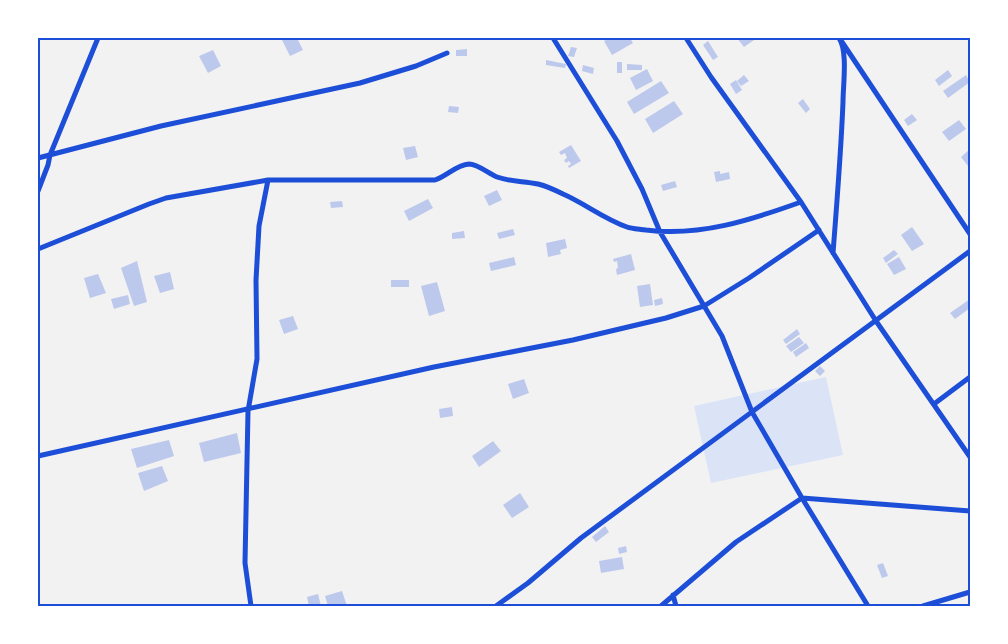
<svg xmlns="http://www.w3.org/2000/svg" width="1008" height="644" viewBox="0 0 1008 644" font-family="Arial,sans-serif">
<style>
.green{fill:#dbe4f7}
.building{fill:#bdc9ec}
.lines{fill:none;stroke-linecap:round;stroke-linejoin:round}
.minor{stroke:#1d4ed8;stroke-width:5}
.neatline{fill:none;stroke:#1d4ed8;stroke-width:2}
</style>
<rect width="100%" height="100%" fill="#f2f2f2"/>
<path class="green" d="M826 377 843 455 711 483 694 406Z"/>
<path class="building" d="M281 38H297L303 50 290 56Z
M610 38H630L633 43 612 55 604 41Z
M737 38H757L744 47Z
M708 41 718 57 713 60 703 45Z
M571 47 577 48 574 57 568 56Z
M467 49V56H456V50Z
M213 50 221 66 208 73 199 56Z
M546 60 566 64 565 68 546 65Z
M617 62H622V73H617Z
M627 64 642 65V70H627Z
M583 65 594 68 593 74 582 71Z
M647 69 653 81 636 90 630 78Z
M948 70 952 76 939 86 935 80Z
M744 75 749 81 741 86 737 81Z
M966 75 970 82 948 98 943 91Z
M736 80 742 90 736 94 730 84Z
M661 81 669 93 634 114 627 102Z
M803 99 810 109 806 113 798 103Z
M674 101 683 114 653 133 645 119Z
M449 106 459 107 458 113 448 112Z
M912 114 917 120 908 126 904 120Z
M959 120 966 129 949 141 942 132Z
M571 145 581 161 569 168 568 166 571 164 569 161 566 163 564 160 567 158 565 153 561 155 559 152Z
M415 146 418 157 406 160 403 148Z
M970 149V164L968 166 961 157Z
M720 171V174L729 172 730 179 716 182 714 172Z
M675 181 677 187 663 191 661 185Z
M497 190 502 200 489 206 484 196Z
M428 199 433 208 409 221 404 211Z
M342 201 343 207 331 208 330 202Z
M912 227 924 244 912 251 901 235Z
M513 229 515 235 499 239 497 233Z
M464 231 465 238 452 239V233Z
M565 239 567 248 560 250 561 254 548 257 546 243Z
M894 250 898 254 886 263 883 258Z
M631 254 635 270 617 275 616 269 618 268 617 261 614 262 613 259Z
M514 257 516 265 491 271 489 263Z
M899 257 906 269 894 275 887 264Z
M137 261 147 302 134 306 121 268Z
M170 272 174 289 160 293 154 276Z
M98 274 106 293 90 298 84 278Z
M391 280H409V287H391Z
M437 282 445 311 429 316 421 286Z
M650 284 653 305 640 307 637 286Z
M128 295 130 304 114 309 111 299Z
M662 298 663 304 655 306 654 300Z
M970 299V308L955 319 950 313Z
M293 316 298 329 284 334 279 320Z
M797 329 800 334 786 344 783 340Z
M799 337 804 343 791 352 786 346Z
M806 343 809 348 796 357 793 352Z
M820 366 825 371 820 376 815 371Z
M524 379 529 393 513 399 508 384Z
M452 407 453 416 440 418 439 409Z
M237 433 241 453 204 462 199 443Z
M169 440 174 456 137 468 131 449Z
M493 441 501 451 479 467 472 456Z
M162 466 168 481 144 491 138 473Z
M520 493 529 507 512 518 503 505Z
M605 526 609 532 596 542 592 537Z
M626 546 627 552 619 554 618 548Z
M622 557 624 569 601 573 599 561Z
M883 563 888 576 882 578 877 565Z
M342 591 347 606H328L325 596Z
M318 594 321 606H309L307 597Z"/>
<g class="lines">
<path class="minor" d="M553 38 617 141 642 189 660 232 722 336 752 412 802 498 868 606
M686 38 711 77 801 202 876 321 970 457
M842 42 970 234
M38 158 161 126 360 83 416 66 447 53
M38 191 48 165 50 155 98 38
M38 249 149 204 166 198 268 180H435C447 176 456 165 469 164 478 164 489 174 497 177 511 182 523 181 538 184 546 186 555 190 563 194 584 203 604 219 627 227 632 229 640 229 646 230 699 237 751 220 801 202
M833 253C837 202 841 152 843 102 843 85 848 51 839 38
M934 404 970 377
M38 456 434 367 573 340 666 318 704 306 749 278 819 230
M673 595 676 606
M251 606 245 563 248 411 257 359 256 280 259 226 268 180
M496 606 528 583 581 538 970 251
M661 606 736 542 802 498 970 511
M923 606 970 592"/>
</g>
<rect width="1008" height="644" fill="none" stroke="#ffffff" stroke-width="78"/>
<rect x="39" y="39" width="930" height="566" class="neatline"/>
</svg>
